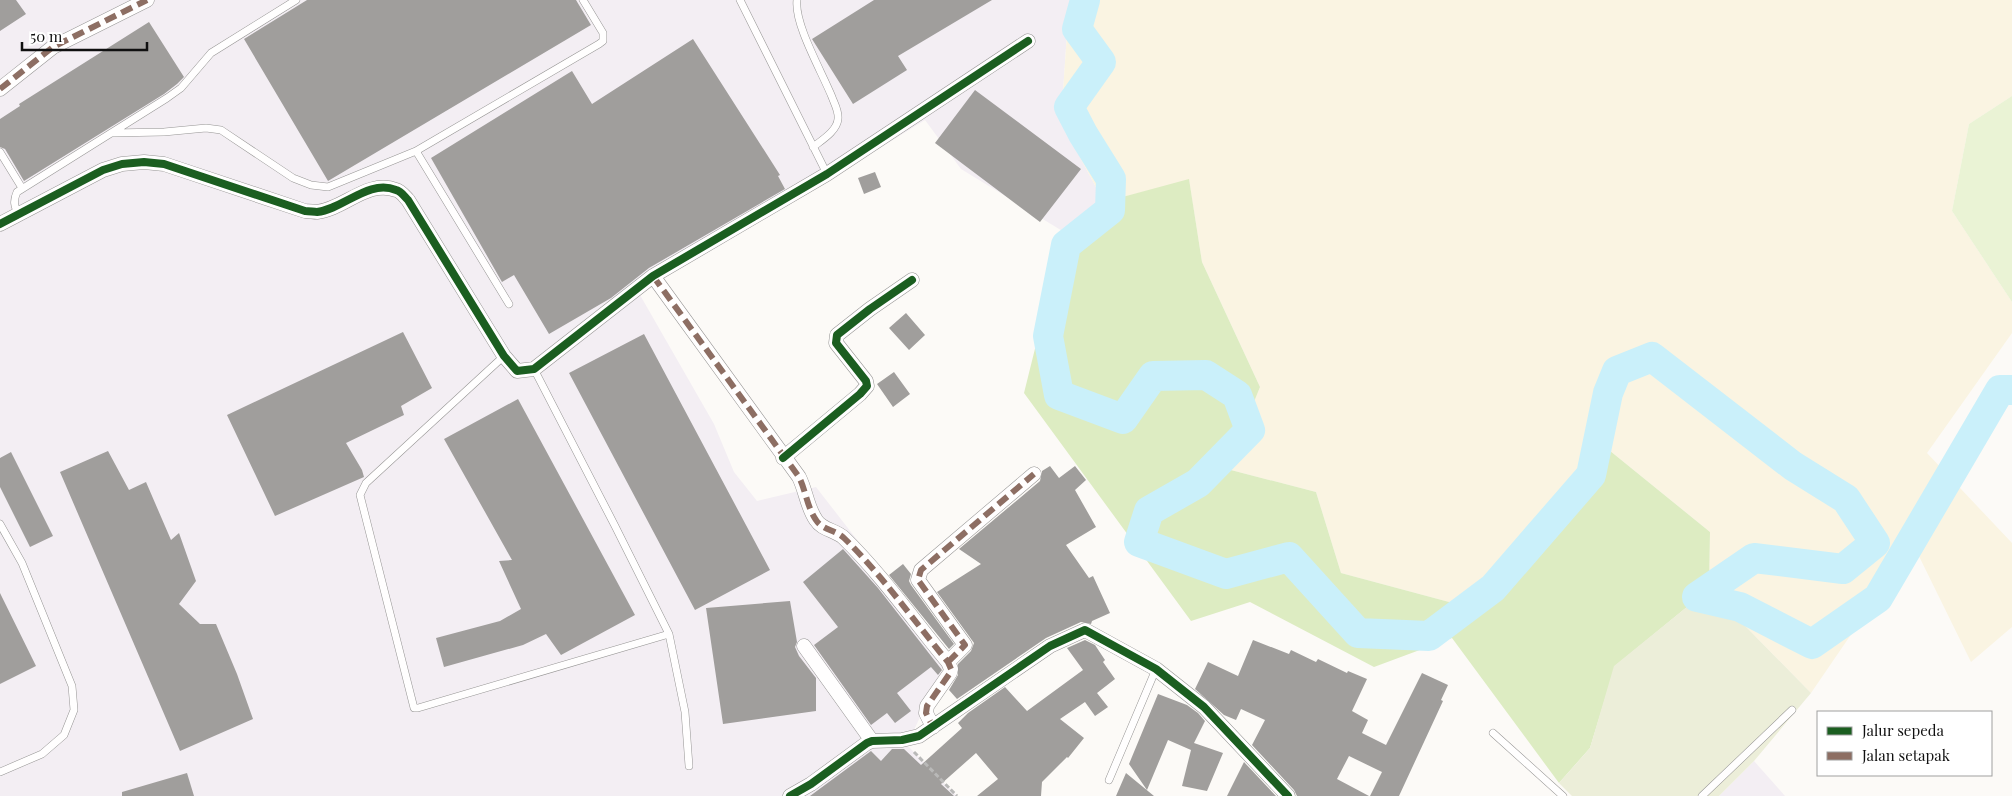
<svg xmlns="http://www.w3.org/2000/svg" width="2012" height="796" viewBox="0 0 2012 796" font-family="'Playfair Display',serif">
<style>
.industrial{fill:#f3eef3}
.farmland{fill:#faf4e2}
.green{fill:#eaf3d5}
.forest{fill:#ddecc2}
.cemetery{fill:#eceed9}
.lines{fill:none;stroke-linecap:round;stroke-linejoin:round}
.river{stroke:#caf0fa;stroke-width:30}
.building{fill:#a09e9c}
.lane-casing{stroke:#969594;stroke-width:8}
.street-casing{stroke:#969594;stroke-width:15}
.path{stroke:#b9b9b8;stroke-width:3;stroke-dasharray:5 2.5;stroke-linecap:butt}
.lane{stroke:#fffefe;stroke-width:7}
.street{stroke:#fffefe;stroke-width:14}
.quiet{stroke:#8d6e63;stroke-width:6;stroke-dasharray:12 6;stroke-linecap:butt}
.cycleway-casing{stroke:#fff;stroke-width:11}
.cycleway{stroke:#1b5e20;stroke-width:8}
</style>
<rect width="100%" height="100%" fill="#fcfaf7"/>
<path class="industrial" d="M0 0H1071L1069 3 1061 122 1104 202 1064 232 961 169 925 120 830 179 717 240 640 295 714 424 734 472 757 501 816 487 948 657 907 745 957 796H0Z
M1754 761 1785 796H1719Z"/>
<path class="farmland" d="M1071 0H2012V96L1969 124 1952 211 2012 302V333L1927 453 2012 543V627L1971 662 1913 544 1811 693 1709 589 1710 532 1604 446 1464 606 1341 573 1316 492 1227 469 1260 387 1202 262 1189 180 1104 202 1061 122 1069 3Z"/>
<path class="green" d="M2012 96V302L1952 211 1969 124Z"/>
<path class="forest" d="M1189 179 1202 262 1260 387 1227 469 1316 492 1341 573 1464 606 1604 446 1710 532 1709 589 1615 666 1590 748 1559 783 1452 638 1374 667 1250 602 1191 621 1024 393 1064 232 1104 202Z"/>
<path class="cemetery" d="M1709 589 1811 693 1754 761 1719 796H1572L1559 783 1590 748 1614 666Z"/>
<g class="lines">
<path class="river" d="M1085 0 1077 29 1101 62 1069 107 1083 134 1111 179 1110 210 1066 245 1048 336 1059 395 1123 419 1153 376 1206 375 1237 395 1250 430 1198 483 1149 511 1139 542 1226 574 1289 557 1358 633 1429 636 1493 588 1591 475 1608 393 1617 371 1652 357 1793 466 1846 499 1875 543 1843 569 1754 558 1697 597 1740 607 1812 644 1878 598 2000 390H2012"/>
</g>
<path class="building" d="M0 0H16L26 14 0 31Z
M307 0H576L591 25 328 181 244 39Z
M874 0H992L898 56 907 70 853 104 812 39Z
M149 22 184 77 177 84 164 94 24 181 5 149 0 147V119L20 106 19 104Z
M693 39 780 175 778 176 785 189 649 268 611 298 549 334 514 275 502 282 431 158 572 71 592 104Z
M975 90 1081 169 1040 222 935 143Z
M875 172 881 187 864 194 858 178Z
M906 313 925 335 909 350 889 328Z
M403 332 432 388 401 406 404 415 346 443 362 470 364 477 275 516 227 415Z
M644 334 770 570 695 610 569 373Z
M894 372 910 394 893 407 877 384Z
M518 399 635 615 561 655 546 634 523 645 444 667 436 638 500 621 521 609 499 561 512 560 444 439Z
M108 451 129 490 146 482 171 540 179 533 196 581 179 604 200 624H216L237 674 253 719 180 751 60 472Z
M11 452 53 536 30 547 0 487V458Z
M1050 466 1059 478 1075 466 1086 480 1075 490 1096 527 1066 545 1089 578 1093 576 1110 613 1092 621 1091 624 1081 622 1046 638 957 699 949 690 958 675V664L971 651 974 643 937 592 981 564 959 549 1040 481 1042 471Z
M843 549 878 588 942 670 938 675 931 667 897 693 911 711 895 723 887 713 871 725 814 645 838 627 803 582Z
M903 564 911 574 909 581 911 585 954 644 949 649 889 575Z
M0 593 36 666 0 684Z
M790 601 797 642 795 647 799 656 816 678V711L723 724 706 608Z
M1085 640 1095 645 1105 660 1103 662 1115 679 1097 693 1108 707 1095 716 1085 702 1060 719 1084 738 1068 758 1067 757 1042 782 1041 796H977L998 779 976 753 941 784 954 796H810L871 751 881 761 892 749H904L921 765 962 728 958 723 968 713 1005 687 1027 711 1083 670 1067 648Z
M1253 640 1289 654 1291 650 1316 662 1318 659 1347 673 1348 671 1367 679 1352 711 1368 720 1362 733 1386 745 1422 673 1448 685 1441 700 1443 701 1399 796H1370L1382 772 1349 756 1337 779 1369 796H1297L1294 790 1252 745 1265 720 1241 709 1236 720 1224 715 1195 689 1208 662 1238 676Z
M1158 694 1187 705 1198 713 1205 721 1194 743 1223 753 1207 791 1182 786 1191 750 1168 740 1147 790 1129 764Z
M1244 762 1276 796H1227Z
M187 773 194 796H122V792Z
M1126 773 1154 796H1116Z"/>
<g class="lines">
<g class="lane-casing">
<path id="lane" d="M740 0 827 174
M797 0C794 24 822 72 832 97 834 103 839 111 838 119 837 131 822 140 813 147
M112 133 164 132 206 128 221 130 293 178 311 185 328 187 416 151 599 44 603 41V33L583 0
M416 151 509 304
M0 152 22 188
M19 215C14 206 13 201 17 192L167 98 181 88 211 53 296 0
M504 356 366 483 360 495 414 708H418L669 634
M534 369 615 526 669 634 685 712 689 766
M0 524 22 563 72 686 74 710 64 735 42 754 0 772
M1493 733 1563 796
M1109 780 1156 669
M1702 796 1792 710"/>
</g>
<g class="street-casing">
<path id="street" d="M0 89 53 47 147 0
M0 224 103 170 122 164 144 162 164 164 305 211C309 211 314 212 317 212 344 209 368 179 396 190 401 191 405 197 408 200L504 356 517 371 534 369 653 276 827 174 1028 41
M653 276 799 477C806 491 807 507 816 520 822 530 836 530 844 538 882 575 914 621 948 662L951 669 950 673 927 706 926 713 933 727
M783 458 860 394 867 386 866 381 836 343 837 335 870 309 912 280
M804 646 872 741
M948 662 965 645 918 580 921 570 1034 474
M790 796 811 784 867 743 872 741 902 740 919 736 1050 646 1085 630 1156 669 1204 707 1288 796"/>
</g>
<path class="path" d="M914 752 957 796"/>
<use href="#lane" class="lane"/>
<use href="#street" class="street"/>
<path class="quiet" d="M0 89 53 47 147 0
M653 276 799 477C806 491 807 507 816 520 822 530 836 530 844 538 882 575 914 621 948 662L951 669 950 673 927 706 926 713 933 727
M948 662 965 645 918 580 921 570 1034 474"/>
<g class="cycleway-casing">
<path id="cycleway" d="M0 224 103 170 122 164 144 162 164 164 305 211C309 211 314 212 317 212 344 209 368 179 396 190 401 191 405 197 408 200L504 356 517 371 534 369 653 276 827 174 1028 41
M783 458 860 394 867 386 866 381 836 343 837 335 870 309 912 280
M790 796 811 784 867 743 872 741 902 740 919 736 1050 646 1085 630 1156 669 1204 707 1288 796"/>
</g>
<use href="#cycleway" class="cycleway"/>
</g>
<rect x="1817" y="711" width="175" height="65" fill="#ffffff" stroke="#9f9f9f"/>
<rect x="1827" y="727" width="25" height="8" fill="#1b5e20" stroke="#9f9f9f"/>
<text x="1862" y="736" font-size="15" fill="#101010">Jalur sepeda</text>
<rect x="1827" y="752" width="25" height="8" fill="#8d6e63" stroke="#9f9f9f"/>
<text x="1862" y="761" font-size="15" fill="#101010">Jalan setapak</text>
<path d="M22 42v8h125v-8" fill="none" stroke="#101010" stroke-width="2.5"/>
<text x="30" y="42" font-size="15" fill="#101010" stroke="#ffffff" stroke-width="4" paint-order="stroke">50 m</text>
</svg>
